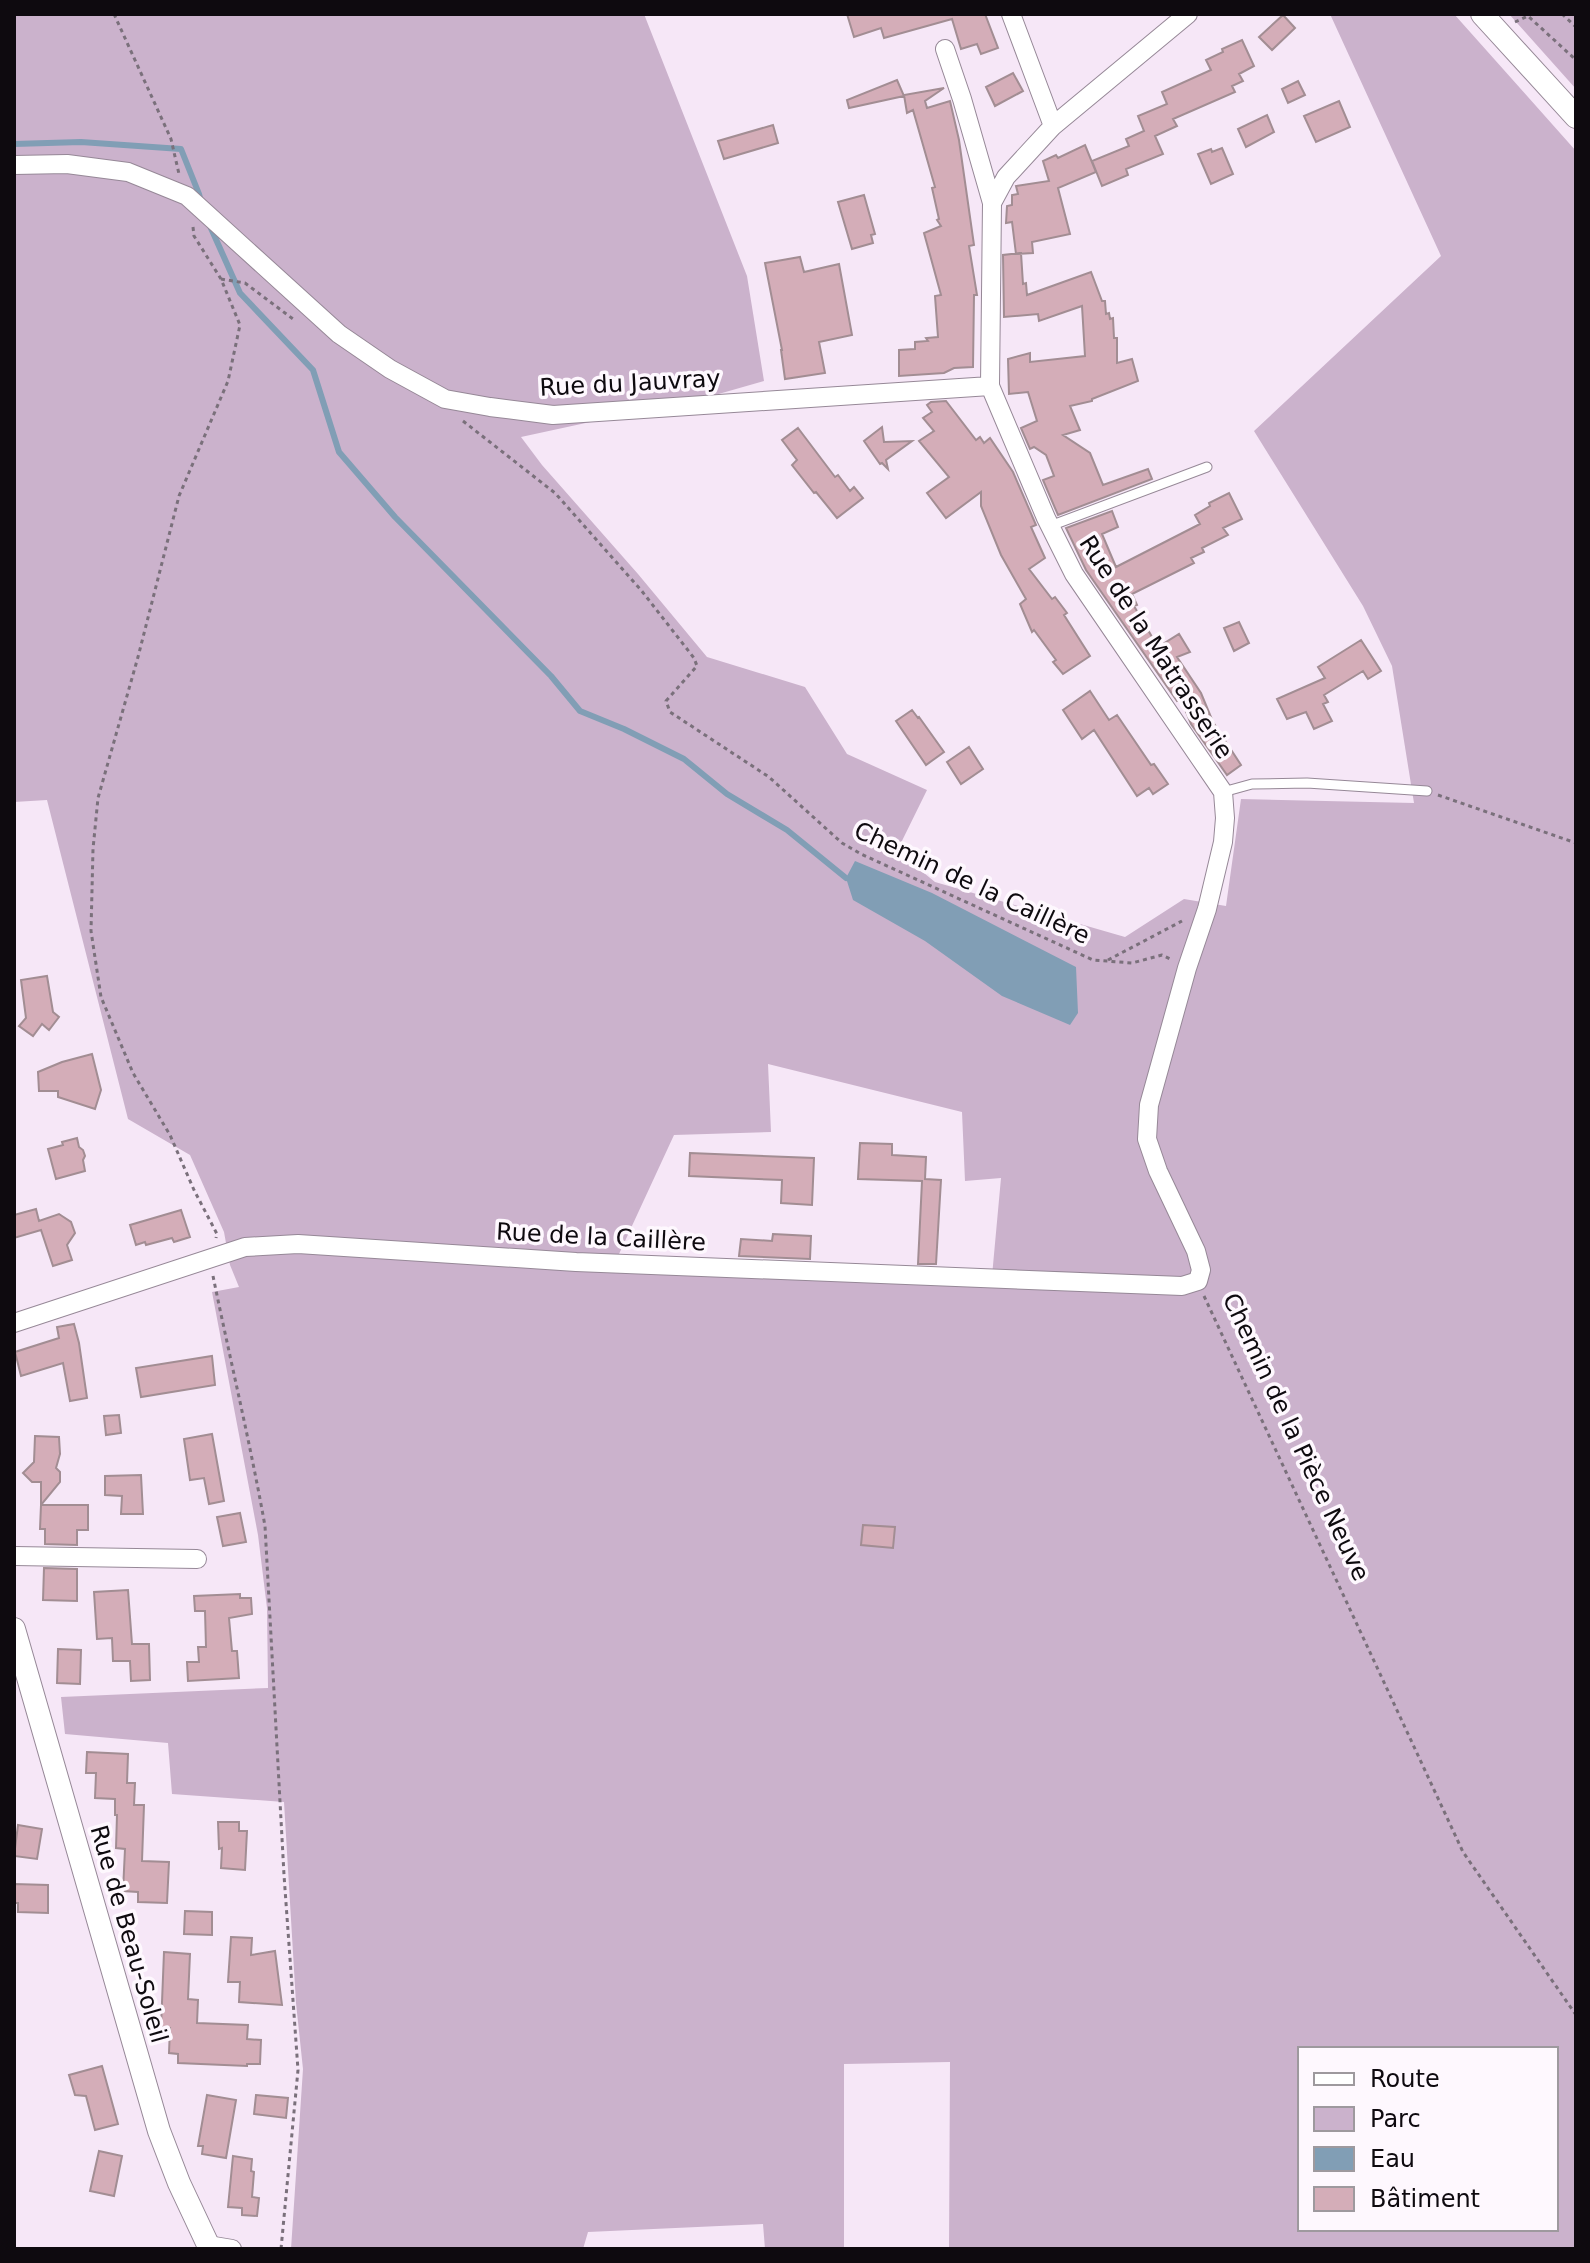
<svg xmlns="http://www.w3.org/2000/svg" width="1590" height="2263" viewBox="0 0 1590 2263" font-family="'DejaVu Sans',sans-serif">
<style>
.green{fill:#cbb2cc;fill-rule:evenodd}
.water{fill:#819eb5}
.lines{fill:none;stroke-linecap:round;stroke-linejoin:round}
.stream{stroke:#819eb5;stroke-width:6}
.building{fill:#d4adb8;stroke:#a28d93;stroke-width:2}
.service-casing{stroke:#968897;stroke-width:11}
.minor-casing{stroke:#968897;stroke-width:20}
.tertiary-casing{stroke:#968897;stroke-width:24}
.path{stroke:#7a707b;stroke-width:3;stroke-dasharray:4 4;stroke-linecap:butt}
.service{stroke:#fff;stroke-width:9}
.minor{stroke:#fff;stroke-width:18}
.tertiary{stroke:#fff;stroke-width:22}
.labels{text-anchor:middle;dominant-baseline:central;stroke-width:7;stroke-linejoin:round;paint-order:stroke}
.street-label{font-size:24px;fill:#0e0a0f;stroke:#fef8fe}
</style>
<rect width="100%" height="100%" fill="#f6e7f7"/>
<path class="green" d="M14 14H644L747 276 764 381 715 395 521 437 542 465 638 574 707 657 805 687 847 754 927 790 897 851 935 882 1125 937 1184 899 1226 906 1241 799 1414 803 1392 666 1363 606 1254 431 1441 256 1330 14H1454L1576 151V2249H949L950 2062 844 2064V2249H765L763 2224 588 2232 583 2249H291L303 2069 296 2003 284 1802 172 1794 168 1743 65 1734 61 1697 268 1688 267 1608 258 1535 212 1292 239 1287 230 1265 224 1232 190 1155 128 1119 47 800 14 802ZM768 1064 962 1112 965 1181 1001 1178 991 1287 624 1273 619 1254 674 1135 771 1132ZM1300 2049H1556V2229H1300Z
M1509 14H1576V89Z"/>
<path class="water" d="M855 861 932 893 1076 967 1078 1013 1070 1025 1002 996 925 941 853 900 846 878Z"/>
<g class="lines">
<path class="stream" d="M14 144 81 142 181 149 199 194 201 202
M210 226 240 293 313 370 339 452 395 517 551 676 580 711 624 729 684 759 727 794 787 830 846 878"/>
</g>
<path class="building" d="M847 14H985L998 48 981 54 977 44 961 49 952 19 884 38 881 28 854 37Z
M1283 15 1295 28 1272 50 1259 37Z
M1242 40 1254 66 1239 74 1243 81 1232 86 1235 92 1173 119 1177 126 1155 136 1163 154 1126 169 1128 175 1102 186 1092 161 1129 146 1126 139 1144 131 1138 116 1167 104 1162 92 1211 70 1206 60 1223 52 1222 49Z
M1013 73 1023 91 995 106 986 87Z
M897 80 904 96 849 108 847 100Z
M1298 81 1305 95 1288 103 1282 89Z
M944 88 925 101 927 108 950 101 959 140 974 245 969 246 977 295H974L973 367 954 368 944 373 899 376V350L915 349V342L928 341 926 338 938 337 935 296 941 295 924 233 941 226 937 220 939 219 932 188 935 187 913 110 907 113 904 95Z
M1339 101 1350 127 1316 142 1304 116Z
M1267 115 1274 132 1246 147 1238 129Z
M773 125 778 143 724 159 718 141Z
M1085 145 1096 172 1058 188 1070 234 1032 242 1033 253 1016 254 1012 222 1006 223 1007 206 1012 205V195L1018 194 1016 186 1049 181 1043 161 1056 155 1058 158Z
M1222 148 1233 174 1211 184 1198 154 1211 149 1212 152Z
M864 195 875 234 871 235 873 243 852 249 838 202Z
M1021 253 1023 284 1026 283 1027 295 1091 272 1102 301H1105L1106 314 1109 313 1110 319 1113 318 1114 338H1117V363L1132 359 1138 381 1092 399V401L1070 406 1080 430 1063 435 1090 453 1103 485 1148 469 1152 479 1058 515 1043 480 1054 476 1046 455 1034 447 1030 449 1021 428 1037 421 1028 392 1009 394 1008 359 1030 353V362L1085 356 1082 306 1039 321 1038 314 1004 317 1003 255Z
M800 257 804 272 839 264 852 335 819 342 825 373 785 379 781 350H782L765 263Z
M946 401 976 440 980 437 984 443 990 438 1013 472 1036 525 1031 527 1045 558 1029 569 1052 599 1055 597 1067 613 1064 615 1090 656 1063 674 1053 662 1056 660 1034 630 1032 632 1020 604 1026 599 1001 555 981 506V492L946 518 927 493 949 477 919 441 934 431 923 418 932 412 927 405 931 402Z
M882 427 884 442 912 441 886 460 888 469 882 463 880 464 864 441Z
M798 428 835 477 838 475 850 491 854 487 863 498 837 518 816 492 814 493 792 465 797 460 782 440Z
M1229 493 1242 519 1223 528 1228 535 1202 548 1204 552 1191 558 1194 563 1132 594 1137 605 1134 606 1158 647 1179 634 1190 652 1177 657 1201 693 1213 722 1241 765 1227 775 1191 724 1181 699 1177 701 1086 570 1066 528 1112 511 1118 527 1102 534 1116 567 1200 524 1195 515 1210 506 1209 503Z
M1239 622 1249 643 1234 651 1224 628Z
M1361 640 1381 671 1368 679 1363 671 1324 695 1328 702 1323 704 1332 721 1314 729 1306 712 1287 719 1277 699 1325 678 1318 667Z
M1090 691 1109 720 1117 715 1151 765 1154 764 1168 784 1153 794 1149 788 1137 796 1094 730 1082 739 1063 710Z
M912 710 918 718 919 717 944 752 926 765 896 721Z
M969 747 983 769 961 784 947 762Z
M47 976 53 1012 59 1017 49 1030 42 1024 33 1036 19 1026 26 1018 21 980Z
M92 1054 101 1090 95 1109 58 1097V1091H39L38 1072 62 1062Z
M77 1138 79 1147 83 1150 85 1156 83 1160 85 1171 56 1179 48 1149 63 1145 62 1142Z
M860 1143 892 1144V1155L926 1157 925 1179 941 1180 936 1264H918L922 1181 858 1179Z
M690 1153 814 1158 812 1205 781 1203 782 1180 689 1176Z
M36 1209 39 1221 59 1214 71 1222 75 1233 67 1245 72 1260 53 1266 41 1230 14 1238V1215Z
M181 1210 190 1237 174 1242 172 1238 146 1245 145 1242 136 1245 130 1225Z
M773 1234 811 1236 810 1259 739 1256 741 1239 772 1241Z
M74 1324 79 1343 87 1398 70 1401 63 1363 21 1376 15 1352 59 1338 57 1327Z
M212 1356 215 1385 141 1397 136 1368Z
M119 1415 121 1433 106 1435 104 1416Z
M212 1434 224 1501 209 1504 204 1478 190 1480 184 1439Z
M35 1436 59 1437 60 1454 56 1468 60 1472V1482L41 1505V1482H32L23 1473 34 1462Z
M141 1475 143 1514H121L122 1496 105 1495V1476Z
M41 1505H88V1530H77V1545L45 1544V1529H40Z
M240 1513 246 1542 223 1546 217 1517Z
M863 1525 895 1527 893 1548 861 1545Z
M44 1568 77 1569V1601L43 1600Z
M128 1590 132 1644H149L150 1680 131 1681 130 1661H113L112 1638 97 1639 94 1592Z
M240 1594V1598H251L252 1614 229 1618 232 1651H237L239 1678 188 1681 187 1662H199L198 1647H206L205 1611H195L194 1596Z
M58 1649 81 1650 80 1684 57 1683Z
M87 1752 128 1754 127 1783H135L134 1805H144L142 1861 169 1862 167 1903 138 1902V1892L123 1891 125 1849 116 1848 117 1815H115V1799L95 1798 96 1773H86Z
M218 1822H239V1831H247L245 1870 221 1868 222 1848 219 1849Z
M18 1825 42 1829 37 1859 14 1856Z
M14 1884 48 1885V1913L18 1912V1903H14Z
M185 1911 212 1912V1935L184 1934Z
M231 1937 252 1938 251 1955 275 1951 282 2005 239 2002 240 1982H228Z
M164 1952 190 1954 188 1999 198 2000 197 2023 248 2025 247 2039 261 2040 260 2064H247V2066L178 2063V2054L169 2053 170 2028 161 2027Z
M102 2066 118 2124 95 2130 86 2096 75 2095 69 2075Z
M207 2095 236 2100 226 2158 202 2154 203 2146H198Z
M256 2095 288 2098 286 2118 254 2114Z
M99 2151 122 2156 114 2196 90 2191Z
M233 2156 252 2159 251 2171 254 2172 252 2197 259 2198 257 2216 242 2215V2208L228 2207Z"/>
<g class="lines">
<g class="service-casing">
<path id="service" d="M1050 526 1207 467
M1223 792 1252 784 1307 783 1427 791"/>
</g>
<g class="minor-casing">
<path id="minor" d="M1011 14 1053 126
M14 165 67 164 128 172 187 196 339 334 390 369 445 399 490 407 553 415 990 386
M992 203 1006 177 1053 126 1188 14
M14 1323 245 1247 298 1244 576 1262 1182 1286 1198 1281 1201 1270 1196 1251 1158 1171 1147 1139 1149 1105 1187 968 1207 909 1223 842 1225 818 1223 792 1074 574 1046 518 990 386 992 203 962 99 945 49
M14 1556 197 1559
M208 2245 232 2249"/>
</g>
<g class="tertiary-casing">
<path id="tertiary" d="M1482 14 1576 117
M14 1629 159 2131 179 2183 210 2249"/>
</g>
<path class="path" d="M114 14 171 139 179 174
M1562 14 1576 27
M1515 22 1528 16 1576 60
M193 227 194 236 221 279 240 325 228 381 179 496 138 657 98 798 93 849 91 931 101 997 133 1073 170 1135 194 1190 217 1234 216 1238
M221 279 245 283 293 319
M463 421 555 493 641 590 694 658 697 666 666 701 670 712 769 777 842 843 861 854 1093 960 1132 963 1162 955 1170 959
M1438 795 1576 843
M1108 960 1182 921
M213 1276C230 1359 250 1442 265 1526L284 1875 298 2070 281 2249
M1204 1296 1463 1852 1576 2015"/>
<use href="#service" class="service"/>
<use href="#minor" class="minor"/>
<use href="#tertiary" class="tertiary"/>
</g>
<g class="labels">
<g class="street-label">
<text transform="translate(630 383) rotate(-3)">Rue du Jauvray</text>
<text transform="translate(1156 647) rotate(57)">Rue de la Matrasserie</text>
<text transform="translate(972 883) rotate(25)">Chemin de la Caillère</text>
<text transform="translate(601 1237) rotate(3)">Rue de la Caillère</text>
<text transform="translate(1296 1437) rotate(65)">Chemin de la Pièce Neuve</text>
<text transform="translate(129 1934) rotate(74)">Rue de Beau-Soleil</text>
</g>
</g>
<rect width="1590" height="2263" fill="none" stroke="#0e0a0f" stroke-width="32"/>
<rect x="1298" y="2047" width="260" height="184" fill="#fef8fe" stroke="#9e999e" stroke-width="2"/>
<rect x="1314" y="2073" width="40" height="12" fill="#ffffff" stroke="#9e999e" stroke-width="2"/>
<text x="1370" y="2087" font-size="24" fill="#0e0a0f">Route</text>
<rect x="1314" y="2107" width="40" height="24" fill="#cbb2cc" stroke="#9e999e" stroke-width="2"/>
<text x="1370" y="2127" font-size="24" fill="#0e0a0f">Parc</text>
<rect x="1314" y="2147" width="40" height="24" fill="#819eb5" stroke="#9e999e" stroke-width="2"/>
<text x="1370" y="2167" font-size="24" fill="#0e0a0f">Eau</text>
<rect x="1314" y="2187" width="40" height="24" fill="#d4adb8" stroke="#9e999e" stroke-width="2"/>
<text x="1370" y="2207" font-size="24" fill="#0e0a0f">Bâtiment</text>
</svg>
